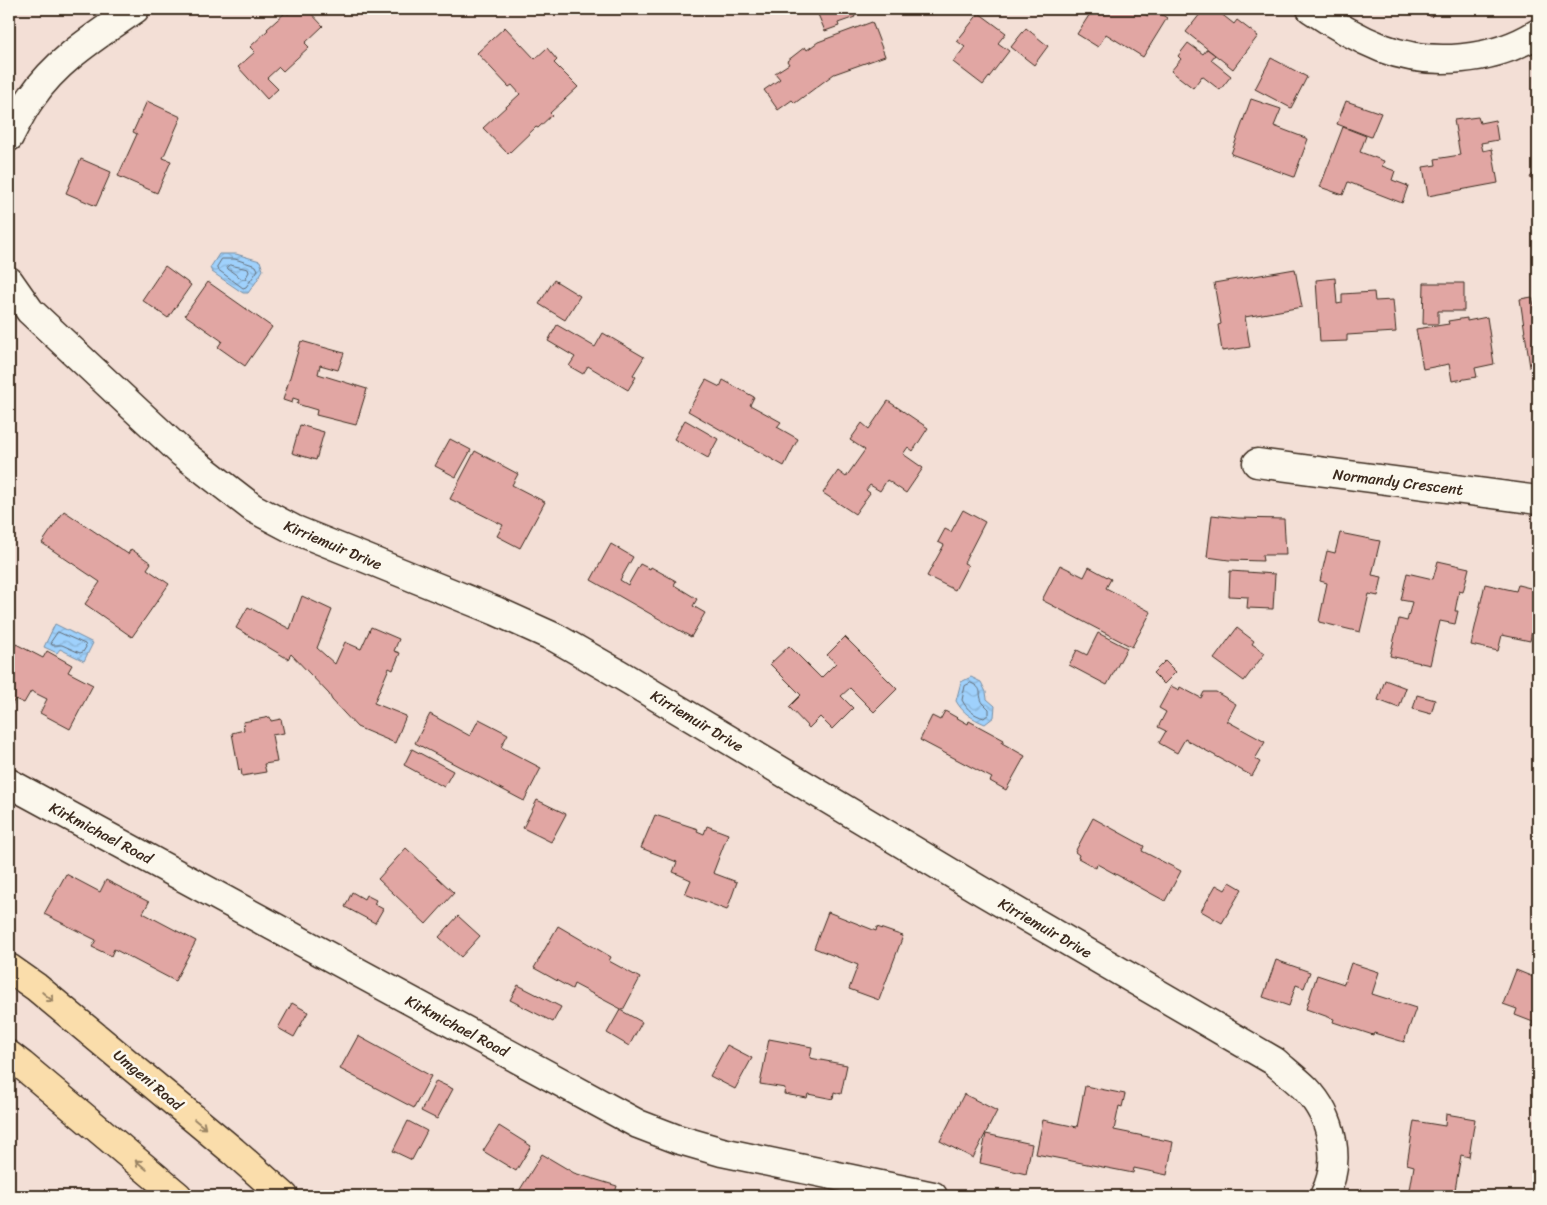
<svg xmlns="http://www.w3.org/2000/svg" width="1547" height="1205" font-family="Sriracha,sans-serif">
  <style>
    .water { fill: url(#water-waves); stroke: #778ea3 }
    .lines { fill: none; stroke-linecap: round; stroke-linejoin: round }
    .shore { stroke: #636d77; stroke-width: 1 }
    .building { fill: #e1a6a3; stroke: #3b2a1e }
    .minor-casing { stroke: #3b2a1e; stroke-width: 31 }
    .highway-casing { stroke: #3b2a1e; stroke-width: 31 }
    .minor { stroke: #fbf7ec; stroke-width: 28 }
    .highway { stroke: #faddab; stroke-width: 28 }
    .oneway { stroke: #9a8464 }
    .labels { text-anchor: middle; stroke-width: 5; stroke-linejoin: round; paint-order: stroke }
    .street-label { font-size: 15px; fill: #3b2a1e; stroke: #fbf7ec }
  </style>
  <defs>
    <pattern id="water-waves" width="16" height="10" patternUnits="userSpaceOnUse" patternTransform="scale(1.25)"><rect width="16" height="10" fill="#9fd1fc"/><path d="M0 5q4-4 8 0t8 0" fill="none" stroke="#8ab4d8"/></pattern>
  </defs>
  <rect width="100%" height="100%" fill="#f3dfd6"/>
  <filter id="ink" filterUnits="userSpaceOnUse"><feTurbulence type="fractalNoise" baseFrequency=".02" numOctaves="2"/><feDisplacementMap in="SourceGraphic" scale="10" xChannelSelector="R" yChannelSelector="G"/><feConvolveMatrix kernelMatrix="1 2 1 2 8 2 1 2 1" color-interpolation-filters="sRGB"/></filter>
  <g filter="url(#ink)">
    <g class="water">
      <polygon points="219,254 236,254 260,261 263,270 256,282 248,293 243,293 212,272 210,268"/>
      <polygon points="55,624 93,643 84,661 60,649 57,653 44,647"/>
      <path d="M 971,677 L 981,682 L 986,692 L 987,699 L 995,706 L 994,717 L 985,724 C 971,718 963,713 956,701 L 961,682 Z"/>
    </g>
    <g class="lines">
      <g class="shore">
        <polygon points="222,259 235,259 256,266 258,270 246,287 243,288 217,269 217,267"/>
        <polygon points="230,265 248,269 249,272 245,279 242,279 228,269 227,267"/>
        <polygon points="58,632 85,644 86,647 83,652 80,653 62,645 52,645 51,642"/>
        <path d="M 971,683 C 985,689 977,694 983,703 C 985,705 987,707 989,709 L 989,714 L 984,718 C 974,715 967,710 962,700 L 965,686 Z"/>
      </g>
    </g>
    <g class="building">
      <polygon points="294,9 307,9 323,26 305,43 309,47 283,71 279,67 267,78 278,89 267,99 238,67 255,52 250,47 268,30 267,29 286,12 288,14"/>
      <polygon points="825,9 852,9 855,17 838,23 839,26 825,31 817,12"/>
      <polygon points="1093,9 1135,9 1148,16 1153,9 1167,18 1143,57 1106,34 1098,47 1077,34"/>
      <polygon points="1204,9 1215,9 1234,24 1237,20 1258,36 1233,69 1186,32"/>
      <polygon points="1420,9 1438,9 1431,17"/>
      <polygon points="979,13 1006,33 998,43 1009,51 983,85 953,62 965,47 957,41"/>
      <polygon points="872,22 885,56 834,74 795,103 792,100 778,110 764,90 780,79 775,73 789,64 787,61 805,47 807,50 818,42"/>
      <polygon points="505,27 535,59 547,48 557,60 554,63 578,87 550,113 552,115 538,128 536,127 508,154 483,128 520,94 512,85 509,87 477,53"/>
      <polygon points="1026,28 1048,46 1034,65 1011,47"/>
      <polygon points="1188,43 1203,54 1207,49 1215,55 1211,60 1231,76 1220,90 1202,76 1193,88 1171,71 1181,59 1178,56"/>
      <polygon points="1271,58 1307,77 1291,108 1255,89"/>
      <polygon points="1251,99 1281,109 1274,126 1308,139 1294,177 1231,154"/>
      <polygon points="147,101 181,117 163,158 171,161 157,193 118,176 137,134 133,132"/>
      <polygon points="1346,101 1381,113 1371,137 1337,124"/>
      <polygon points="1478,117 1480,123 1495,120 1498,140 1481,143 1483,151 1492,149 1498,183 1428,196 1423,167 1436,165 1435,159 1460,155 1454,120"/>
      <polygon points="1343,127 1366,136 1360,152 1384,161 1382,166 1395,171 1392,180 1408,186 1402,203 1348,182 1343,195 1320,187"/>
      <polygon points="81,159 111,172 96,206 66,193"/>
      <polygon points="1538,170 1538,190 1530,177"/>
      <polygon points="165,266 191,285 168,318 142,300"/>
      <polygon points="1295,269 1302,307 1245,317 1250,347 1222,351 1218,325 1221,324 1214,283"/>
      <polygon points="1335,278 1337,304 1342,303 1342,294 1374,292 1375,301 1393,300 1396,332 1347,335 1347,341 1320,342 1316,280"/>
      <polygon points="554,280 580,296 565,320 539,304"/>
      <polygon points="208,282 272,327 245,366 218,347 222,341 185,315"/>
      <polygon points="1424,283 1464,283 1464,311 1438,311 1438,324 1423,324"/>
      <polygon points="1532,297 1534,305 1538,304 1538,382 1536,366 1530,367 1520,299"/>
      <polygon points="1487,317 1494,364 1475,368 1477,377 1452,381 1449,364 1423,369 1416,329 1449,324 1448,321 1467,318 1467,321"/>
      <polygon points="557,325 595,347 603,333 644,357 633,375 636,377 628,390 588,366 583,374 569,366 575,357 548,341"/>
      <polygon points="301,341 344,353 338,370 320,365 318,374 367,389 356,425 316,415 317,410 297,404 299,400 293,398 292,403 283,400"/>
      <polygon points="706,380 720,387 723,380 754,397 750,405 781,422 777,427 798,439 784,466 688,411"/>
      <polygon points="888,401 928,428 913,451 908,447 903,454 923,468 906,493 887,480 880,491 870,485 866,490 870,493 855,514 823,493 838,471 846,477 865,450 850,440 862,423 869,429"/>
      <polygon points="685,420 718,439 708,458 674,439"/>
      <polygon points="300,425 324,432 316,460 292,453"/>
      <polygon points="450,439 471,450 456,477 435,466"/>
      <polygon points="475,451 518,474 512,485 545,502 520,548 497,536 503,525 450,499"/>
      <polygon points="963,510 985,522 964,563 968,565 955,590 927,576 944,545 938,542 945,529 951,532"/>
      <polygon points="64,511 128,554 131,549 151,563 147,569 169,584 132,637 85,604 100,582 42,543"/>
      <polygon points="1212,515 1238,518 1284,519 1286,555 1262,555 1263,561 1229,560 1207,557"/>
      <polygon points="1340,533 1380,541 1372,575 1382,577 1378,596 1369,594 1360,632 1319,622 1327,583 1320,581 1327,551 1335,553"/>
      <polygon points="611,544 633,557 620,580 628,585 640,564 650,569 651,567 676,581 674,585 697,599 693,606 705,613 691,637 591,580"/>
      <polygon points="1438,561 1469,568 1463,592 1459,591 1455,611 1458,611 1455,624 1440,621 1430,665 1390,656 1399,619 1407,621 1412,602 1401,600 1407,573 1433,579"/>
      <polygon points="1060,565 1084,577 1089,567 1111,579 1106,588 1151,612 1132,647 1042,600"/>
      <polygon points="1230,571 1275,574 1273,609 1247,608 1248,597 1229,596"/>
      <polygon points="1485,584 1516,591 1518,585 1538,590 1538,604 1530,641 1502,635 1498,651 1471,645"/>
      <polygon points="302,596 332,610 317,648 335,664 345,642 361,649 371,627 399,639 394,651 400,653 393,670 389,668 374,703 406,716 395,743 357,727 332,700 329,694 291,654 288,659 236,628 248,607 290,629"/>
      <polygon points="1237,628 1254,641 1252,644 1265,653 1244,681 1214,659"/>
      <polygon points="1098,633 1127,648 1107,685 1069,665 1077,650 1087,655"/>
      <polygon points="845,637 897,689 874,712 850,688 841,696 853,708 832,729 820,717 809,728 789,707 801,695 770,664 789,646 821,678 836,663 827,655"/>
      <polygon points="16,644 43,658 47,651 72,665 68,672 93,685 70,729 40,713 47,699 31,691 24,703 15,699 9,710 9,658"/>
      <polygon points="1165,661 1176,672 1164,684 1153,673"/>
      <polygon points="1385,680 1406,688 1399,708 1378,700"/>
      <polygon points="1171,686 1179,690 1180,687 1201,698 1204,692 1216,692 1236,704 1227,721 1265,742 1255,759 1260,762 1252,776 1185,739 1177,753 1159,743 1166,731 1158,727 1166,712 1159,708"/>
      <polygon points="1417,695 1435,700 1431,714 1413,709"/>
      <polygon points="945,711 968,724 969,721 1004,740 1002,743 1025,756 1006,790 990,781 992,778 920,740 932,716 940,720"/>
      <polygon points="430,714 470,736 479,719 508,734 501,747 541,768 524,801 415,743"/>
      <polygon points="270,717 271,721 281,719 284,733 272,735 277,762 264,764 266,772 242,776 241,769 239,771 232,733 244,730 243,722"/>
      <polygon points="412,749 453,771 444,787 404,765"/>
      <polygon points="537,800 566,814 551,842 523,828"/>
      <polygon points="655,815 698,829 697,831 704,834 707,826 728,834 713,873 737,882 727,910 685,894 691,880 673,872 677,862 641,848"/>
      <polygon points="1093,818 1144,846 1142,851 1181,871 1165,901 1097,864 1096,868 1078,858 1079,855 1075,852"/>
      <polygon points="406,848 454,893 426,924 378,879"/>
      <polygon points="66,874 100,892 106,880 149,902 143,913 196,941 175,981 114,949 111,956 92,947 96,940 44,914"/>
      <polygon points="1230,882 1242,889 1222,923 1201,911 1216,885 1225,890"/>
      <polygon points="352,892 364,899 366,895 376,900 374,904 383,909 375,923 345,907"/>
      <polygon points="828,912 876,931 877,927 903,936 879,1000 849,989 858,965 814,948"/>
      <polygon points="458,916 480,936 461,957 439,937"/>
      <polygon points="558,926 611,957 609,961 640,978 623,1010 574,984 572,989 534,968"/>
      <polygon points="1276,960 1310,972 1304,988 1296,985 1289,1006 1263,997"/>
      <polygon points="1351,963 1379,972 1372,994 1416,1008 1404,1042 1374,1033 1373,1035 1333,1022 1334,1019 1306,1009 1317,975 1344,984"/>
      <polygon points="1516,970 1538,979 1538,1028 1531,1026 1533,1022 1515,1015 1517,1009 1503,1004"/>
      <polygon points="518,985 561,1007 553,1022 510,1000"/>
      <polygon points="292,1003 308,1012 294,1037 278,1028"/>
      <polygon points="620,1010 642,1022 629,1046 607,1033"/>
      <polygon points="358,1036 431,1076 414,1108 340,1069"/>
      <polygon points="769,1039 812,1047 810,1058 847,1065 841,1094 834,1092 833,1099 808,1094 807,1098 784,1094 785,1088 760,1084"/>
      <polygon points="727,1045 752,1058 735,1089 710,1076"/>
      <polygon points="436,1081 453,1089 437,1119 421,1111"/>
      <polygon points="1085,1086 1125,1094 1122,1107 1119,1106 1114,1130 1173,1142 1167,1175 1134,1168 1133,1173 1036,1154 1043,1120 1077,1127"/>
      <polygon points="964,1094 997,1111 973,1158 940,1141"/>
      <polygon points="1446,1114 1475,1119 1469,1157 1461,1155 1454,1196 1430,1194 1430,1196 1409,1196 1414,1166 1407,1164 1414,1121 1445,1126"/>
      <polygon points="408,1121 427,1131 412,1160 393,1151"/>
      <polygon points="499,1126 531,1146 516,1171 483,1151"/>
      <polygon points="986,1134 1032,1144 1026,1174 980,1163"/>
      <polygon points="542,1154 574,1173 617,1186 614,1196 516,1196"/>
    </g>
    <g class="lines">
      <defs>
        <g id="minor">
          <path d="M 1311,9 C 1333,24 1357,38 1382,48 C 1431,67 1494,61 1538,33"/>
          <path d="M 9,137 C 16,123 23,109 32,97 C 58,59 98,35 135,9"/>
          <path d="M 9,281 L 30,311 L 182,453 L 253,508 L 293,529 L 496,611 L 556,638 L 619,674 L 978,889 L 1274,1061 C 1284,1070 1296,1079 1306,1089 C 1333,1117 1342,1162 1324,1196"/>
          <polyline points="1257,463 1538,500"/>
          <polyline points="9,783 638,1124 677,1139 722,1152 933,1196"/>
        </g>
        <g id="highway">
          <polyline points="9,968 36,987 233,1151 284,1196"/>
          <polyline points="9,1055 22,1065 178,1196"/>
        </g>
      </defs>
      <use href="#minor" class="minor-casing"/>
      <use href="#highway" class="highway-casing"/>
      <use href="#minor" class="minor"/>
      <use href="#highway" class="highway"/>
    </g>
    <defs><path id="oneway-shaft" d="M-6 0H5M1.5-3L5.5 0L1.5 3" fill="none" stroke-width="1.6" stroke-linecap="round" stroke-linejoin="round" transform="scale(1.25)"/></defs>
    <g class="oneway">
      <use href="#oneway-shaft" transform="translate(48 997) rotate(40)"/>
      <use href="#oneway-shaft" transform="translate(200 1124) rotate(40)"/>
      <use href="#oneway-shaft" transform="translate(141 1165) rotate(-140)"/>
    </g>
  </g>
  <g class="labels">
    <g class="street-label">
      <text transform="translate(1398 482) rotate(7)" y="5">Normandy Crescent</text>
      <text transform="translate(333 545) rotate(23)" y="5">Kirriemuir Drive</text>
      <text transform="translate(697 721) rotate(31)" y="5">Kirriemuir Drive</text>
      <text transform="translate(101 833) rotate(28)" y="5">Kirkmichael Road</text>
      <text transform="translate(1045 928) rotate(30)" y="5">Kirriemuir Drive</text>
      <text transform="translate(457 1026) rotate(28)" y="5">Kirkmichael Road</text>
      <text transform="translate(148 1080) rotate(40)" y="5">Umgeni Road</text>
    </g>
  </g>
  <rect width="1547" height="1205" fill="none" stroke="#fbf7ec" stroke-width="30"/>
  <rect x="15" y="15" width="1517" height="1175" fill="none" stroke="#3b2a1e" stroke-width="2" filter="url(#ink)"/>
</svg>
